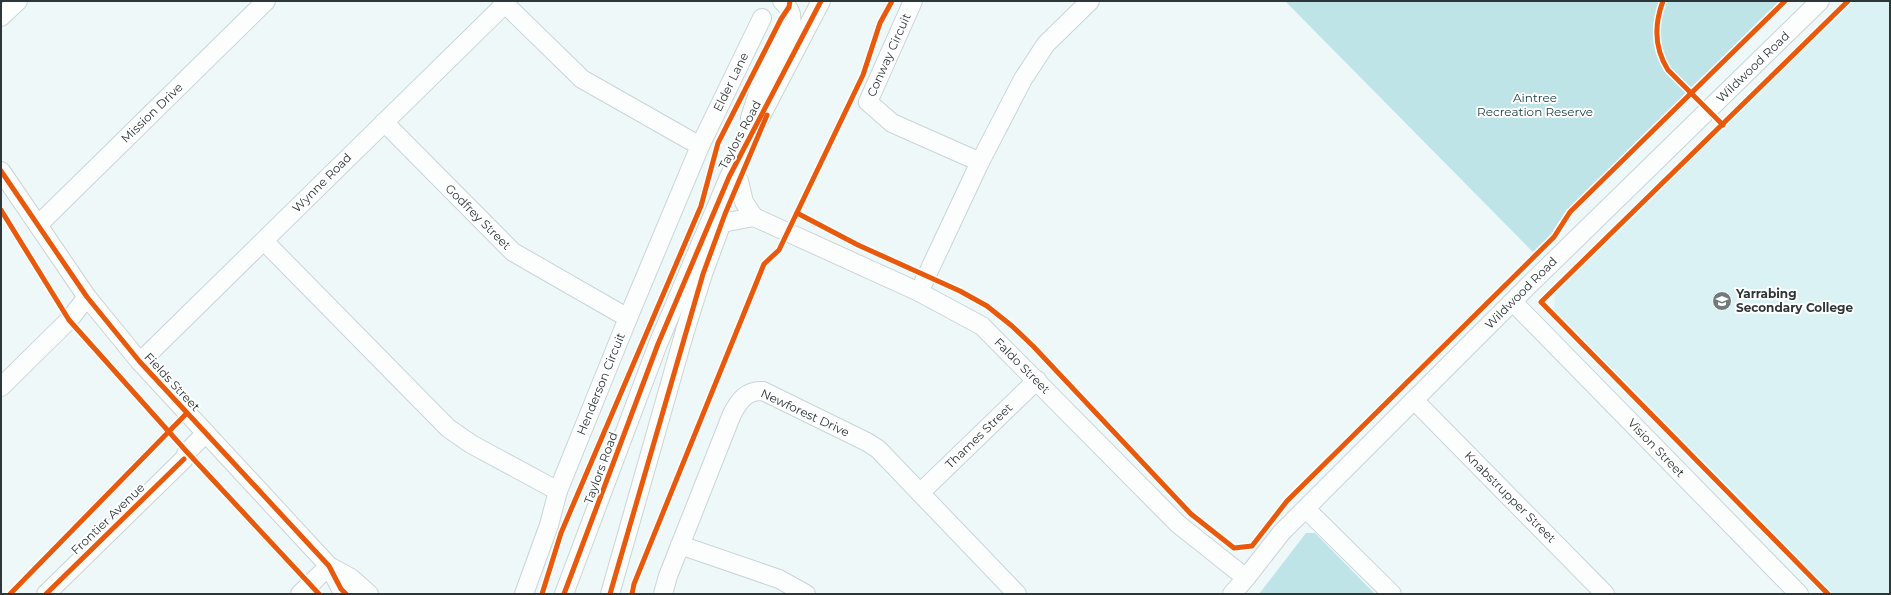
<svg xmlns="http://www.w3.org/2000/svg" width="1891" height="595" font-family="Montserrat,sans-serif">
  <style>
    .built { fill: #dbf2f4 }
    .green { fill: #bee4e8 }
    .lines { fill: none; stroke-linecap: round; stroke-linejoin: round }
    .minor-casing { stroke: #cbd4d5; stroke-width: 20 }
    .minor { stroke: #fcfefe; stroke-width: 18 }
    .cycleway-casing { stroke: #fff; stroke-width: 8 }
    .cycleway { stroke: #e8590c; stroke-width: 5 }
    .labels { text-anchor: middle; stroke-width: 4; stroke-linejoin: round; paint-order: stroke }
    .street-label { font-size: 12px; fill: #2d3638; stroke: #fff }
    .park-label { font-size: 12px; fill: #1b4044; stroke: #fff }
    .poi-label { font-size: 12px; font-weight: bold; fill: #2d3638; stroke: #fff; text-anchor: start }
  </style>
  <rect width="100%" height="100%" fill="#eef8f9"/>
  <polygon class="built" points="1848,1 1890,1 1890,594 1833,594 1554,311 1555,291"/>
  <g class="green">
    <polygon points="1285,1 1788,1 1533,252"/>
    <polygon points="1306,533 1315,533 1375,594 1259,594"/>
  </g>
  <g class="lines">
    <defs>
      <g id="minor">
        <polyline points="913,1 868,102 892,123 980,162"/>
        <polyline points="1,17 18,1"/>
        <path d="M 750,118 L 759,90 L 790,30 C 793,17 792,10 782,1"/>
        <polyline points="384,122 513,252 628,318"/>
        <polyline points="700,146 762,18"/>
        <polyline points="1,171 87,297 140,362 329,566 341,589 346,594"/>
        <polyline points="739,181 744,202 754,217"/>
        <polyline points="754,217 919,292 982,326 1178,524 1246,578"/>
        <polyline points="722,223 754,217"/>
        <polyline points="38,225 266,1"/>
        <polyline points="264,241 448,428 471,444 558,491 628,318 700,146 582,79 502,1"/>
        <polyline points="919,292 980,162 1023,79 1046,44 1090,1"/>
        <polyline points="1513,302 1799,594"/>
        <polyline points="140,362 505,4"/>
        <polyline points="1,387 69,320 87,297"/>
        <polyline points="1414,400 1605,594"/>
        <polyline points="920,493 1037,380"/>
        <polyline points="1306,509 1392,594"/>
        <polyline points="680,545 779,579 806,594"/>
        <polyline points="329,566 351,578 369,594"/>
        <polyline points="46,594 184,459 187,452 206,433"/>
        <polyline points="300,594 329,566"/>
        <polyline points="524,594 549,525 558,491"/>
        <polyline points="564,594 658,344 729,177 821,1"/>
        <polyline points="610,594 685,331 703,274 721,225"/>
        <path d="M 663,594 L 668,576 L 732,414 C 739,401 746,390 763,391 L 867,442 L 878,449 L 1017,594"/>
        <polyline points="1232,594 1246,578 1281,533 1527,287 1820,1"/>
      </g>
    </defs>
    <use href="#minor" class="minor-casing"/>
    <use href="#minor" class="minor"/>
    <defs>
      <g id="cycleway">
        <path d="M 1663,1 C 1654,25 1654,48 1668,70 L 1723,125"/>
        <polyline points="1,171 87,297 140,362 329,566 341,589 346,594"/>
        <polyline points="1,210 69,320 187,452 319,594"/>
        <polyline points="797,213 858,245 960,291 987,306 1012,326 1033,346 1191,514 1234,548 1252,546 1287,501 1554,237 1570,212 1785,1"/>
        <polyline points="10,594 187,413"/>
        <polyline points="46,594 184,459"/>
        <polyline points="542,594 561,533 701,206 718,143 781,19 789,7 790,1"/>
        <polyline points="564,594 658,344 729,177 821,1"/>
        <polyline points="610,594 703,274 725,214 767,115"/>
        <polyline points="632,594 634,584 764,264 779,250 863,75 880,23 892,1"/>
        <polyline points="1828,594 1541,302 1848,1"/>
      </g>
    </defs>
    <use href="#cycleway" class="cycleway-casing"/>
    <use href="#cycleway" class="cycleway"/>
  </g>
  <defs>
    <symbol id="school-disc" viewBox="-11 -11 22 22"><circle r="9.5" fill="#717a7c" stroke="#fff"/><path d="M0-5L7-2L0 1L-7-2ZM-4 1L0 2.5L4 1V4Q0 6-4 4Z" fill="#fff"/></symbol>
  </defs>
  <g fill-rule="evenodd">
    <use href="#school-disc" x="1711" y="290" width="22" height="22"/>
  </g>
  <g class="labels">
    <g class="street-label">
      <text transform="translate(889 55) rotate(-66)" y="4">Conway Circuit</text>
      <text transform="translate(1753 67) rotate(-44)" y="4">Wildwood Road</text>
      <text transform="translate(731 82) rotate(-64)" y="4">Elder Lane</text>
      <text transform="translate(152 113) rotate(-44)" y="4">Mission Drive</text>
      <text transform="translate(740 135) rotate(-62)" y="4">Taylors Road</text>
      <text transform="translate(322 183) rotate(-45)" y="4">Wynne Road</text>
      <text transform="translate(478 217) rotate(45)" y="4">Godfrey Street</text>
      <text transform="translate(1521 293) rotate(-45)" y="4">Wildwood Road</text>
      <text transform="translate(1022 366) rotate(45)" y="4">Faldo Street</text>
      <text transform="translate(172 382) rotate(47)" y="4">Fields Street</text>
      <text transform="translate(601 384) rotate(-68)" y="4">Henderson Circuit</text>
      <text transform="translate(805 413) rotate(25)" y="4">Newforest Drive</text>
      <text transform="translate(979 436) rotate(-44)" y="4">Thames Street</text>
      <text transform="translate(1656 448) rotate(46)" y="4">Vision Street</text>
      <text transform="translate(601 468) rotate(-70)" y="4">Taylors Road</text>
      <text transform="translate(1510 497) rotate(45)" y="4">Knabstrupper Street</text>
      <text transform="translate(108 519) rotate(-44)" y="4">Frontier Avenue</text>
    </g>
    <g class="park-label">
      <text x="1535" y="102">Aintree<tspan x="1535" dy="14">Recreation Reserve</tspan></text>
    </g>
    <g class="poi-label">
      <text x="1736" y="298">Yarrabing<tspan x="1736" dy="14">Secondary College</tspan></text>
    </g>
  </g>
  <rect width="1891" height="595" fill="none" stroke="#2d3638" stroke-width="4"/>
</svg>
